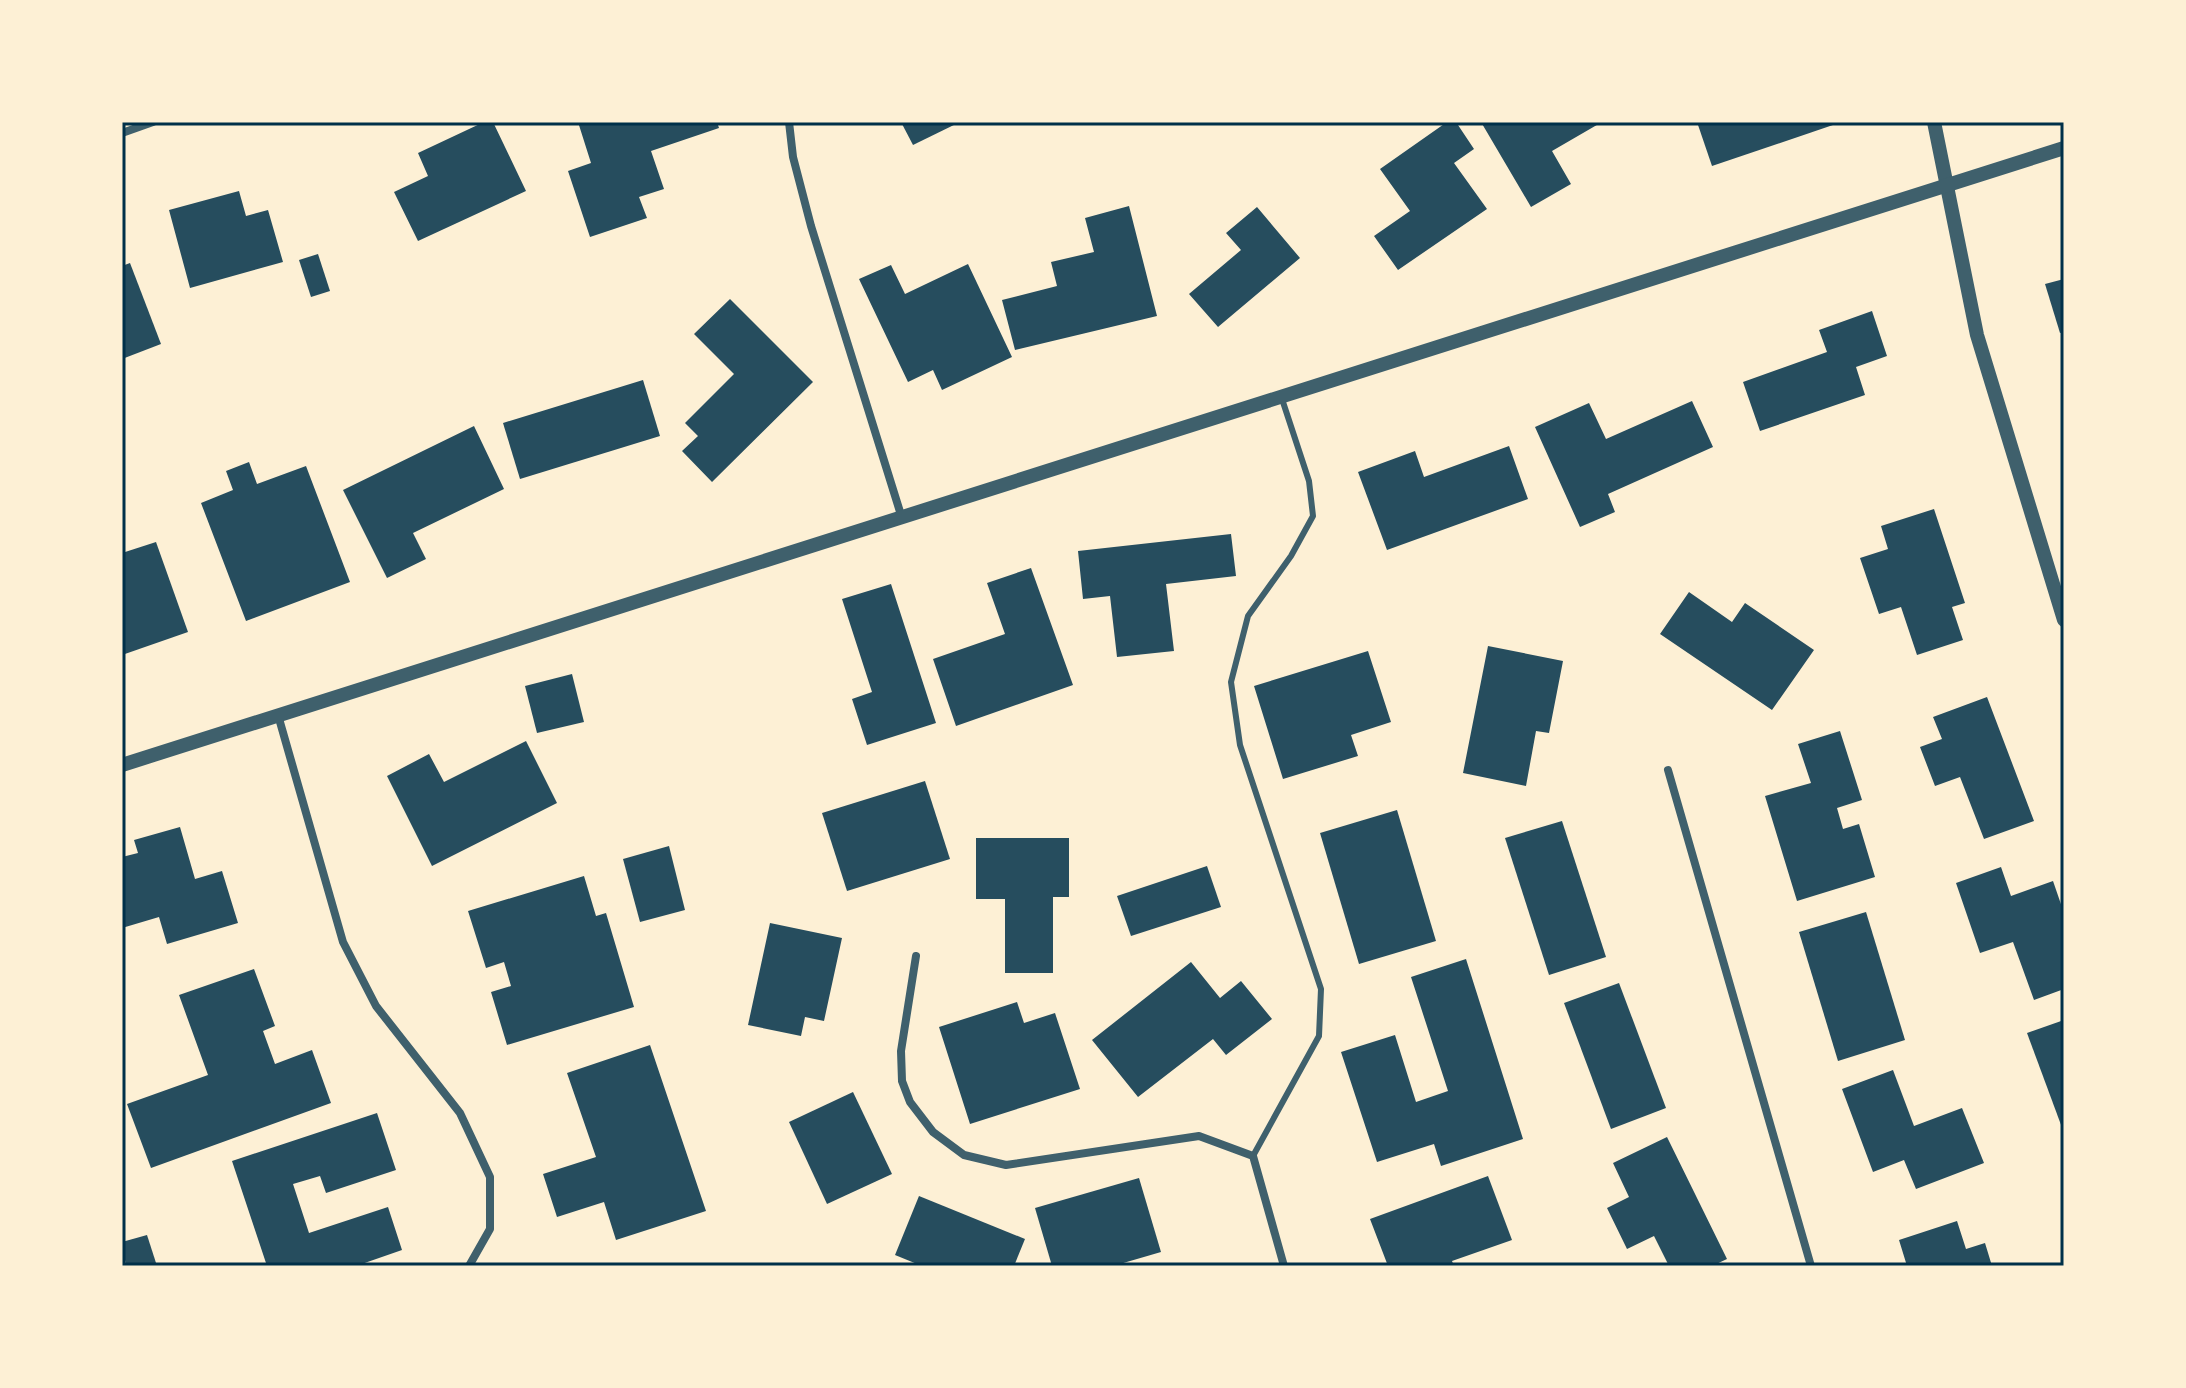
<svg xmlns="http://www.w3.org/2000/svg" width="2186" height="1388" font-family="'Space Grotesk',sans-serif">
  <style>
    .building { fill: #264d5e }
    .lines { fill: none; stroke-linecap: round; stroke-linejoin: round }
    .service { stroke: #3f606c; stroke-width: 6 }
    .minor { stroke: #3f606c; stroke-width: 8 }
    .tertiary { stroke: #3f606c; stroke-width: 14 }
    .neatline { fill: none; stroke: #003049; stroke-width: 3 }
  </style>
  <rect width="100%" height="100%" fill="#fdf0d5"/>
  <g class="building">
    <polygon points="484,122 493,122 526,191 418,241 394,192 428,176 418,153"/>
    <polygon points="578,122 717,122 719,128 651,151 664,189 639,197 647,218 590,237 568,171 591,163"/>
    <polygon points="901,122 960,122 913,145"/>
    <polygon points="1447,122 1456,122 1474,149 1454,163 1487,209 1398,270 1374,236 1410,211 1380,169"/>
    <polygon points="1481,122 1602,122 1552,151 1571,184 1531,207"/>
    <polygon points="1697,122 1832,122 1833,125 1712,166"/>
    <polygon points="239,191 246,216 268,210 283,262 190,288 169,210"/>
    <polygon points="1129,206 1157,316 1015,350 1002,300 1057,286 1051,262 1094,252 1085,218"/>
    <polygon points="1257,207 1300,258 1218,327 1189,294 1241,250 1226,233"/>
    <polygon points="318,254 330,291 311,297 299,260"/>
    <polygon points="130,263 161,344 122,359 122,266"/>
    <polygon points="968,264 1012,357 942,390 933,370 908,382 859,279 891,265 905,294"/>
    <polygon points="2064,279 2064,332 2060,333 2045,284"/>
    <polygon points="730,299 813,382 712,482 682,451 698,436 685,423 734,374 694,334"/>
    <polygon points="1872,311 1887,356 1856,367 1865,395 1760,431 1743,382 1827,352 1819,330"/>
    <polygon points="643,380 660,436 520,479 503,423"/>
    <polygon points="1692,401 1713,447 1608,494 1615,512 1580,527 1535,427 1589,403 1606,439"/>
    <polygon points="474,426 504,489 413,533 426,559 387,578 343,490"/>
    <polygon points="1509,446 1528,499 1387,550 1358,472 1415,451 1424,477"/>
    <polygon points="249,462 257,484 306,466 350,582 246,621 201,503 233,490 226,471"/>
    <polygon points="1934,509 1965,603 1952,607 1963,640 1917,655 1901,607 1879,614 1860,558 1888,549 1881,526"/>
    <polygon points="1231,534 1236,576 1166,584 1174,651 1117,657 1110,596 1083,599 1078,551"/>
    <polygon points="156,542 188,632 122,655 122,553"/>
    <polygon points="1031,568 1073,685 956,726 933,659 1005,634 987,583"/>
    <polygon points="891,584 936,723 867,745 852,699 872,692 842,599"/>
    <polygon points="1689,592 1732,622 1745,603 1814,650 1772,710 1660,634"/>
    <polygon points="1488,646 1563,661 1549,733 1536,731 1526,786 1463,773"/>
    <polygon points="1368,651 1391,722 1351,735 1358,756 1283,779 1254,686"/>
    <polygon points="572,674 584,722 537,733 525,686"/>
    <polygon points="1987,697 2034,821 1984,839 1960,777 1935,786 1920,747 1942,739 1933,717"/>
    <polygon points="1840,731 1862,800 1837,808 1843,829 1859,824 1875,877 1797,901 1765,796 1811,783 1798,744"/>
    <polygon points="526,741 557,803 432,866 387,776 429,754 444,782"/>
    <polygon points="925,781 950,859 847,891 822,813"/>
    <polygon points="1397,810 1436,941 1359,964 1320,833"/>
    <polygon points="1562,821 1606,957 1549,975 1505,838"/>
    <polygon points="180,827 195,879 222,871 238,923 167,944 159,917 122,928 122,857 138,853 134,840"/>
    <polygon points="976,838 1069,838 1069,897 1053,897 1053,973 1005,973 1005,899 976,899"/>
    <polygon points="669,846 685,910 640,922 623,859"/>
    <polygon points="1207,866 1221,907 1131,936 1117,896"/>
    <polygon points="2001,867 2011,896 2053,881 2064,913 2064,989 2034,1000 2013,942 1980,953 1956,883"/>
    <polygon points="584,876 596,916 606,913 634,1007 507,1045 491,992 511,986 504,962 486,968 468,911"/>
    <polygon points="1866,912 1905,1040 1838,1061 1799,932"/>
    <polygon points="770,923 842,938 824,1021 805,1017 801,1036 748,1025"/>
    <polygon points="1466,959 1523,1139 1441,1166 1434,1144 1377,1162 1341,1052 1395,1035 1416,1102 1448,1091 1411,977"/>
    <polygon points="1191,962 1220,998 1241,981 1272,1019 1226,1055 1213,1039 1138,1097 1092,1040"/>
    <polygon points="254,969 275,1026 263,1031 275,1064 312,1050 331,1103 151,1168 127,1104 208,1075 179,995"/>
    <polygon points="1619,983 1666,1108 1611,1129 1564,1003"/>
    <polygon points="1017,1002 1024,1023 1055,1013 1080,1089 970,1124 939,1027"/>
    <polygon points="2064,1020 2064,1133 2027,1033"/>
    <polygon points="650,1045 706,1211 616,1240 604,1202 557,1217 543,1174 596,1157 567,1073"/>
    <polygon points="1893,1070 1914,1126 1962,1108 1984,1163 1916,1189 1904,1160 1873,1172 1842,1089"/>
    <polygon points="853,1092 892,1174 827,1204 789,1122"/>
    <polygon points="377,1113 396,1170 326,1193 320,1176 293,1184 309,1233 388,1207 402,1250 356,1266 267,1266 232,1161"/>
    <polygon points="1667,1137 1727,1259 1712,1266 1669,1266 1654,1236 1627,1249 1607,1208 1629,1197 1613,1163"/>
    <polygon points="1488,1176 1512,1240 1452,1261 1454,1266 1388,1266 1370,1219"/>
    <polygon points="1139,1178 1161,1252 1113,1266 1052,1266 1035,1208"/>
    <polygon points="919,1196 1025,1239 1014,1266 922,1266 895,1255"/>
    <polygon points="1957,1221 1966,1249 1985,1243 1992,1266 1907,1266 1899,1240"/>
    <polygon points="147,1235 157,1266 126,1266 122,1242"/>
  </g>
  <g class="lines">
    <polyline class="service" points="1253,1156 1319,1036 1321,989 1240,745 1231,682 1248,616 1291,556 1313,516 1309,481 1282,399"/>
    <g class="minor">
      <polyline points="789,122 793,157 811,226 901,515"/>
      <polyline points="122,133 153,122"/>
      <polyline points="278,715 343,942 376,1006 460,1113 490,1177 490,1229 469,1266"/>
      <polyline points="1668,770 1811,1266"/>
      <polyline points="916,956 901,1051 902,1081 910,1102 933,1132 964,1155 1006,1165 1199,1136 1253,1156 1284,1266"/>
    </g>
    <g class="tertiary">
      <polyline points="1934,122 1977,335 2064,620"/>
      <polyline points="122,765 2064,148"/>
    </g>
  </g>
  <rect width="2186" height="1388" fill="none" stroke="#fdf0d5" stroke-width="248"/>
  <rect x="124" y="124" width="1938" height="1140" class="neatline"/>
</svg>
